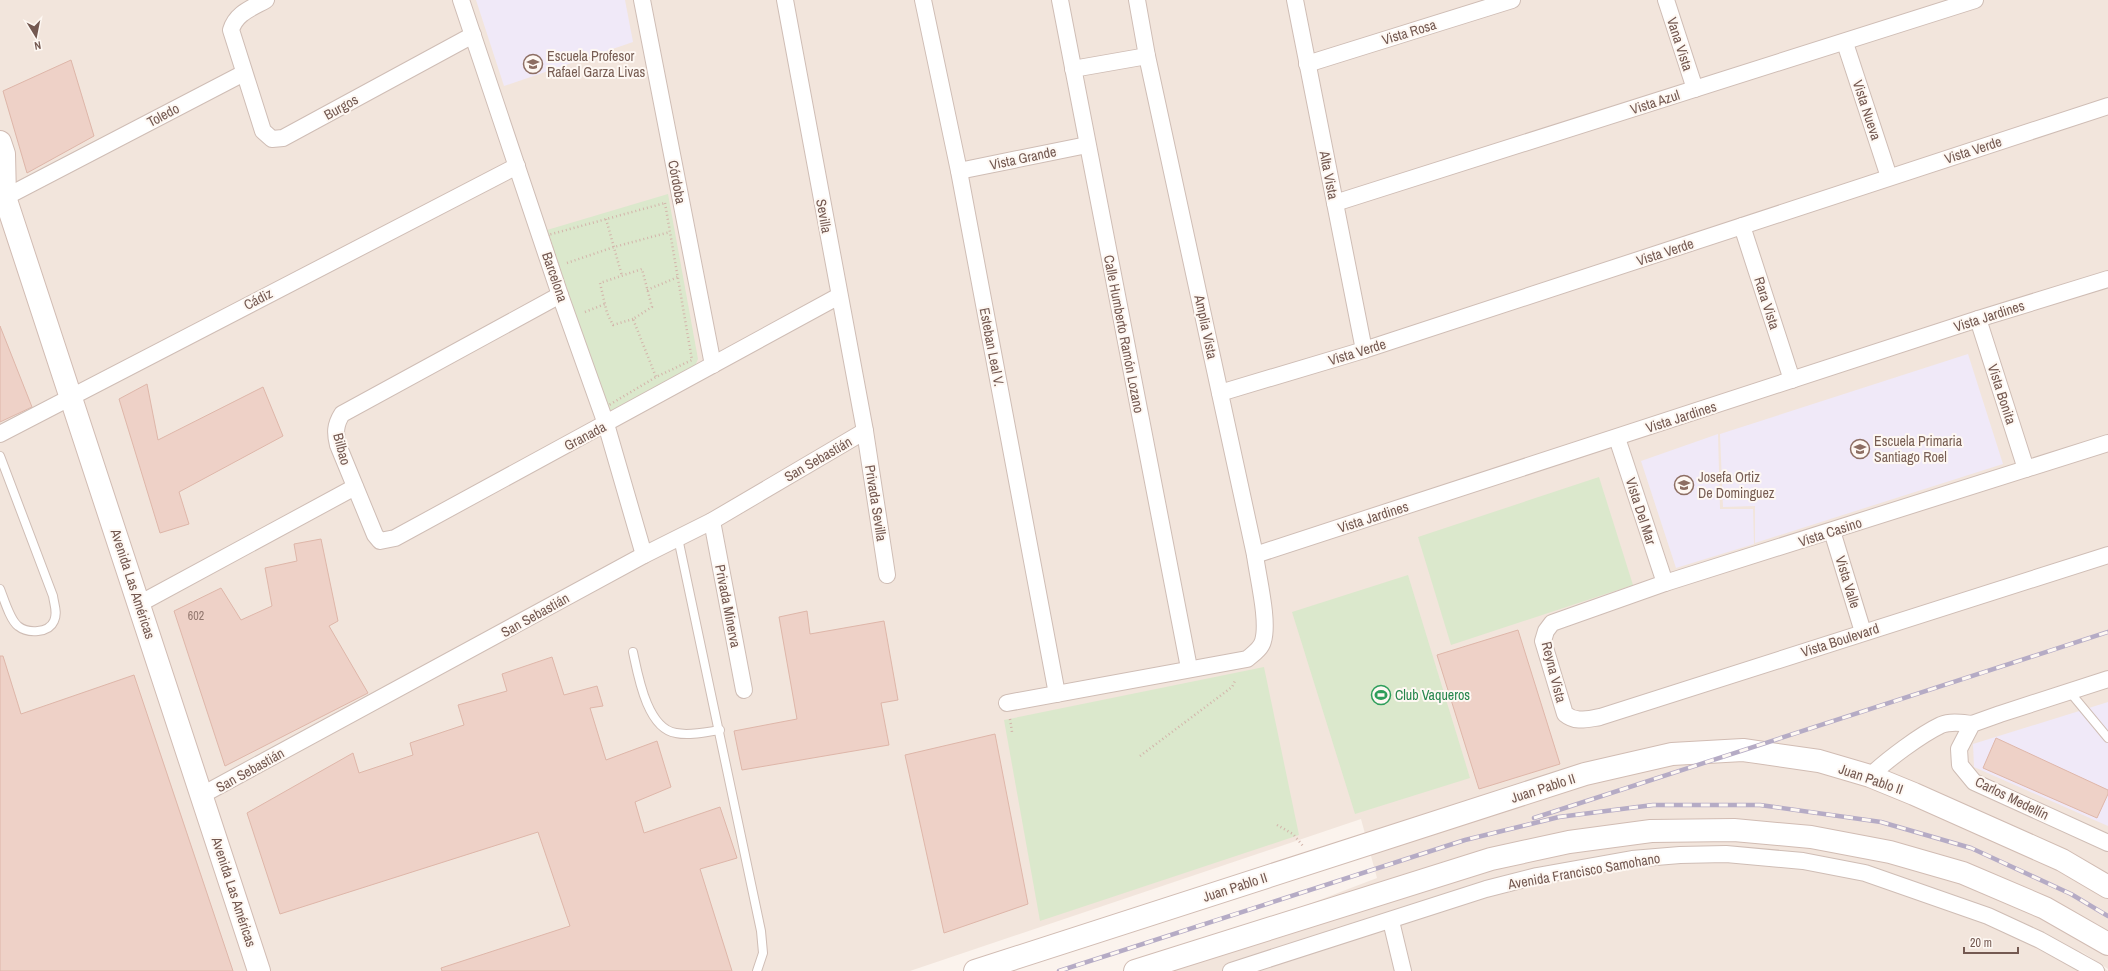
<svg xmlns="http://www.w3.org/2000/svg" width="2108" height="971" font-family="'Archivo Narrow',sans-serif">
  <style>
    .residential { fill: #f2e5dc }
    .education { fill: #f0e9f8 }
    .green { fill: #dbe8cc }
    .building { fill: #eed1c7; stroke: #deb6a9 }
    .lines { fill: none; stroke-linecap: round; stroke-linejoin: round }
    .lane-casing { stroke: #cfbdb5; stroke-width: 10 }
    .street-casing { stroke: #cfbdb5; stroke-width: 18 }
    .secondary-casing { stroke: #d1bcb3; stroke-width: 24 }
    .path { stroke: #d3b4aa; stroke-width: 2.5; stroke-dasharray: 1 3; stroke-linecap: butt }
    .lane { stroke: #fff; stroke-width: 8 }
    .street { stroke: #fff; stroke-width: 16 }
    .secondary { stroke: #fff; stroke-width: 22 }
    .rail-casing { stroke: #b5abc5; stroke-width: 4.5 }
    .rail { stroke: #fef8f3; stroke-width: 3; stroke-dasharray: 9; stroke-linecap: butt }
    .labels { text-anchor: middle; stroke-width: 4; stroke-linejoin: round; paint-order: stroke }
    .number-label { font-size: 12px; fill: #92776e }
    .street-label { font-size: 14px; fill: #745951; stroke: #fef8f3 }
    .education-label { font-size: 14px; fill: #785e54; stroke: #fef8f3; text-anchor: start }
    .leisure-label { font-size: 14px; fill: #27864d; stroke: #fef8f3; text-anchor: start }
  </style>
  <rect width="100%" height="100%" fill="#fbf3ed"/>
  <polygon class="residential" points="0,0 2108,0 2108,969 2076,948 2108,971 1402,971 1386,911 1401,971 1134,971 1377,878 1361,819 910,971 0,971"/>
  <g class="education">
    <polygon points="476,0 625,0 633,42 504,86"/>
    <polygon points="1968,354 2003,464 1755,543 1755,506 1723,507 1720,434"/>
    <polygon points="1718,434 1720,509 1753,509 1754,544 1676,568 1641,461"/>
    <polygon points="2108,702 2108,826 1974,767 1973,744"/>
  </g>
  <g class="green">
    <polygon points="668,194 698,359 695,366 613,411 604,408 547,230"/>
    <polygon points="1599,477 1633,585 1451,645 1418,537"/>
    <polygon points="1408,575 1470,778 1355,814 1292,612"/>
    <polygon points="1264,667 1299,835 1040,921 1004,720"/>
  </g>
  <g class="building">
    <polygon points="71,60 94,136 27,173 3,91"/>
    <polygon points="0,326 32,407 0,422"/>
    <polygon points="147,384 158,440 263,387 283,436 179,492 189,524 160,533 119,399"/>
    <polygon points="321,539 338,621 329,626 368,693 225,766 174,611 221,588 241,620 272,606 265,568 297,561 294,544"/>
    <polygon points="807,611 810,634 884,621 898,700 881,703 889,745 742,770 734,731 797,719 779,617"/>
    <polygon points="1518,630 1560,764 1479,789 1437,655"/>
    <polygon points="0,656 3,656 21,714 134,675 233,971 0,971"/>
    <polygon points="552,657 564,695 597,686 603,706 590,708 606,760 657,741 671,787 635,802 644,833 720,807 737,858 700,869 732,971 442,971 441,968 570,926 538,832 280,914 247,813 353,753 359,773 413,755 410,743 464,725 458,705 507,691 502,674"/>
    <polygon points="995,734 1028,904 944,933 905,755"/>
    <polygon points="1996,738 2108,790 2108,794 2097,818 1983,768"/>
  </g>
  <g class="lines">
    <defs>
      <g id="lane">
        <path d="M 0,456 L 53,596 C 54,604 58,613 54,621 C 49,633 28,634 18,626 C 10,620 4,599 0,589"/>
        <polyline points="678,538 761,931 763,953 757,971"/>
        <path d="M 633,652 C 638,675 647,729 676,733 C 690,736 706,732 720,730"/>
        <polyline points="2069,691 2108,738"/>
      </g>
      <g id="street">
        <path d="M 266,0 C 252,8 236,13 231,30 L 263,131 L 272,139 L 283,138 L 473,35"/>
        <polyline points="461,0 560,295 606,424 644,555"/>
        <polyline points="642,0 713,365"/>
        <polyline points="785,0 865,431 887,575"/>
        <polyline points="923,0 959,171 1057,694"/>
        <polyline points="1060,0 1189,668"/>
        <polyline points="1295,0 1364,350"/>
        <polyline points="1666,0 1695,89"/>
        <polyline points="1845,43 1889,177"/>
        <polyline points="1307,64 1512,0"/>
        <polyline points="1073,69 1147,56"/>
        <polyline points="959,171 1087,145"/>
        <polyline points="0,200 244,73"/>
        <polyline points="1335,203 1975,0"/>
        <polyline points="1742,226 1792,380"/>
        <path d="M 560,295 L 342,414 C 335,425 335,433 338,445 L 375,535 L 380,541 L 395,538 L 839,296"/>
        <polyline points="1978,319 2026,469"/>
        <polyline points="1220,393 1364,350 2108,106"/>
        <polyline points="0,434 517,166"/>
        <polyline points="1617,438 1665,583"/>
        <path d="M 2108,443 L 1665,583 L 1552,623 L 1546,631 L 1543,641 L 1565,714 C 1576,723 1587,719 1600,717 L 2108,555"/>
        <polyline points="712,521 744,690"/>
        <polyline points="1832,531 1863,632"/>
        <polyline points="1255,555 1978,319 2108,279"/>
        <polyline points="139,604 355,487"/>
        <polyline points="2108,679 2000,714 1972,724 1959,749 1960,765 1974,782 2108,843"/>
        <path d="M 1007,703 L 1247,659 C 1253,654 1261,649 1263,641 C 1269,621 1258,578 1255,555 L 1147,56 L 1137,0"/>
        <path d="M 1870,776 C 1887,760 1920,735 1941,725 C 1951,721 1962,723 1972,724"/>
        <polyline points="202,795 644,555 712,521 865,431"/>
        <polyline points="1391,921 1403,971"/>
        <polyline points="1231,971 1486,889 1537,876 1632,859 1680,855 1726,854 1803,861 1865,873 1988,916 2040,940 2096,971"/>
      </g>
      <g id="secondary">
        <polyline points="0,142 4,154 5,197 259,971"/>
        <polyline points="975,971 1585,774 1672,754 1743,750 1819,761 1870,776 1914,794 2062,860 2108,887"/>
        <polyline points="1135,971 1491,859 1569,842 1651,831 1734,830 1811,837 1890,852 1963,873 2045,908 2108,944"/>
      </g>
    </defs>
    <use href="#lane" class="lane-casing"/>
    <use href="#street" class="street-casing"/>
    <use href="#secondary" class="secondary-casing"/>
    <g class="path">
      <polygon points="665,203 692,360 656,377 604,408 548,235"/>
      <polyline points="606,219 622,276"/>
      <polyline points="567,263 614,247 670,232"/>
      <polyline points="647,290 678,277"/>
      <polyline points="585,312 605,304"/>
      <polyline points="633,319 613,325 607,313 600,283 642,269 652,307 633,319 656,377"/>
      <polyline points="1010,719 1012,732"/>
      <polyline points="1140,756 1232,687 1236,679"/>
      <polyline points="1277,825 1293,834 1303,846"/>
    </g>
    <use href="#lane" class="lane"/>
    <use href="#street" class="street"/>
    <use href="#secondary" class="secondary"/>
    <defs>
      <g id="rail">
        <polyline points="1534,818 2108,632"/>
        <polyline points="1059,971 1465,840 1559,817 1653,805 1760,805 1881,822 1971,848 2071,894 2108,916"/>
      </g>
    </defs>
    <use href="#rail" class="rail-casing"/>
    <use href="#rail" class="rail"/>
  </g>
  <defs>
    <symbol id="school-ring" viewBox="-11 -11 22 22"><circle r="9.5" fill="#fef8f3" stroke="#8d6e63" stroke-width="1.5"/><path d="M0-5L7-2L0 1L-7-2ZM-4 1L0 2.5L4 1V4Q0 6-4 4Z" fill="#8d6e63"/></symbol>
    <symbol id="stadium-ring" viewBox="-11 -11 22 22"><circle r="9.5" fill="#fef8f3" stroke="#2e9e5b" stroke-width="1.5"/><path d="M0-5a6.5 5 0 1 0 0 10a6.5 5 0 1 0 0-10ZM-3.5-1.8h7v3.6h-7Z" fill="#2e9e5b"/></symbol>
  </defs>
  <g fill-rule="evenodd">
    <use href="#school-ring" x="522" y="53" width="22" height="22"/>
    <use href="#school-ring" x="1849" y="438" width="22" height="22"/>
    <use href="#school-ring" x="1673" y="474" width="22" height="22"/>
    <use href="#stadium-ring" x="1370" y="684" width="22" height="22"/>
  </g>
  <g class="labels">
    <g class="number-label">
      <text x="196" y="620">602</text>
    </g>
    <g class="street-label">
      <text transform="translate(1409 32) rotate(-17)" y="5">Vista Rosa</text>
      <text transform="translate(1680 44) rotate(72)" y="5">Vana Vista</text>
      <text transform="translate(1655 102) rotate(-18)" y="5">Vista Azul</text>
      <text transform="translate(341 107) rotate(-29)" y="5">Burgos</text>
      <text transform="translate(1867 110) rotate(72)" y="5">Vista Nueva</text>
      <text transform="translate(163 115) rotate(-28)" y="5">Toledo</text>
      <text transform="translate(1973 150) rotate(-18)" y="5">Vista Verde</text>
      <text transform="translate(1023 158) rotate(-12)" y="5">Vista Grande</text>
      <text transform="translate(1329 175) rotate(79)" y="5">Alta Vista</text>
      <text transform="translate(677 182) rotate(79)" y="5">Córdoba</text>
      <text transform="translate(824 216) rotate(80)" y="5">Sevilla</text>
      <text transform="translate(1665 252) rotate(-18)" y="5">Vista Verde</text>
      <text transform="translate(555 277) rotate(71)" y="5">Barcelona</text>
      <text transform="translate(258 299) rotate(-27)" y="5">Cádiz</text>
      <text transform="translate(1767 303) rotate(72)" y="5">Rara Vista</text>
      <text transform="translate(1989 316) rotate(-18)" y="5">Vista Jardines</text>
      <text transform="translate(1206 327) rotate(78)" y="5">Amplia Vista</text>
      <text transform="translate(1124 334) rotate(79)" y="5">Calle Humberto Ramón Lozano</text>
      <text transform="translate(992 347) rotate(79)" y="5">Esteban Leal V.</text>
      <text transform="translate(1357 352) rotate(-17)" y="5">Vista Verde</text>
      <text transform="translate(2002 394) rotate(72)" y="5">Vista Bonita</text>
      <text transform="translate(1681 417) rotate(-18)" y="5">Vista Jardines</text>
      <text transform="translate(585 436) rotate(-28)" y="5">Granada</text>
      <text transform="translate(342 449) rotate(75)" y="5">Bilbao</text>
      <text transform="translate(818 459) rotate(-30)" y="5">San Sebastián</text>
      <text transform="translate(876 503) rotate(81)" y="5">Privada Sevilla</text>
      <text transform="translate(1641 511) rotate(72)" y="5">Vista Del Mar</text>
      <text transform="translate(1373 517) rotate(-18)" y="5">Vista Jardines</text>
      <text transform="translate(1830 532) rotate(-18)" y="5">Vista Casino</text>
      <text transform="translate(1848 582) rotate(73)" y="5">Vista Valle</text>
      <text transform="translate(133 584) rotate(72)" y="5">Avenida Las Américas</text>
      <text transform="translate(728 606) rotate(79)" y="5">Privada Minerva</text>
      <text transform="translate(535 615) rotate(-29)" y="5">San Sebastián</text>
      <text transform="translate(1840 640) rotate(-18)" y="5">Vista Boulevard</text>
      <text transform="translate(1554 672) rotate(76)" y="5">Reyna Vista</text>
      <text transform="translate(250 770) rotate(-29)" y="5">San Sebastián</text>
      <text transform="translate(1871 779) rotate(19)" y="5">Juan Pablo II</text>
      <text transform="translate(1543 788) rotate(-18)" y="5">Juan Pablo II</text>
      <text transform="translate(2012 798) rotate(26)" y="5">Carlos Medellín</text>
      <text transform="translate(1584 871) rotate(-10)" y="5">Avenida Francisco Samohano</text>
      <text transform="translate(1235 887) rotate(-18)" y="5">Juan Pablo II</text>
      <text transform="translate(234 892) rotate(72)" y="5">Avenida Las Américas</text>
    </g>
    <g class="education-label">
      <text x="547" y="61">Escuela Profesor<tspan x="547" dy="16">Rafael Garza Livas</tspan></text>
      <text x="1874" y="446">Escuela Primaria<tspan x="1874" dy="16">Santiago Roel</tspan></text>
      <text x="1698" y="482">Josefa Ortiz<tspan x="1698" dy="16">De Dominguez</tspan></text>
    </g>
    <g class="leisure-label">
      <text x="1395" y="700">Club Vaqueros</text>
    </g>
  </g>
  <g transform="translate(36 36) rotate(170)" stroke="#fef8f3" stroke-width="3" paint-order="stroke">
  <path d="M0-3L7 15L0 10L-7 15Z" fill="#745951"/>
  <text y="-6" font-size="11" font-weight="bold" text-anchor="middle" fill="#745951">N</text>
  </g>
  <path d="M1964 947v6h54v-6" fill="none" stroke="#745951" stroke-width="2"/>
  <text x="1970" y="947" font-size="12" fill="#745951" stroke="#fef8f3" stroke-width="3" paint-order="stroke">20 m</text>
</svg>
